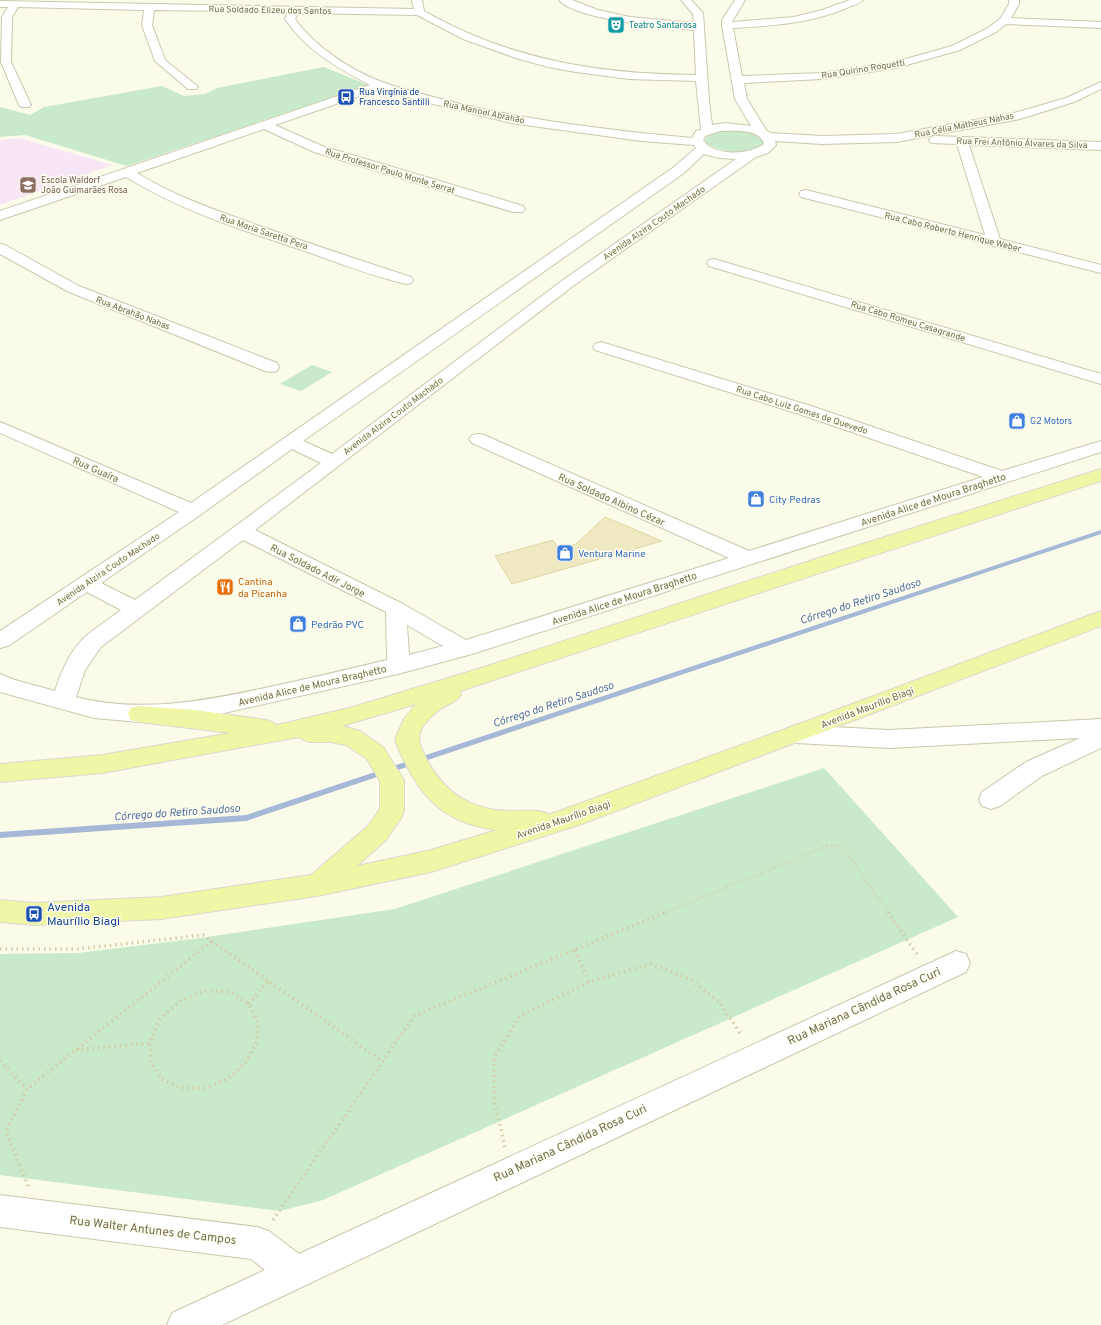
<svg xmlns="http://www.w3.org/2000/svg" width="1101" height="1325" font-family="Overpass,sans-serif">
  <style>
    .education { fill: #f8e6f6 }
    .green { fill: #c8e9ca }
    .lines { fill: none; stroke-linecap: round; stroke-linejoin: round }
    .stream { fill: #a5b8d6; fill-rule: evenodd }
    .building { fill: #efe9c2; stroke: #e1d7a4 }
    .minor-casing { stroke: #cbc8ad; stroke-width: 2 }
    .major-casing { stroke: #dbd9d1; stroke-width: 2 }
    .path-far1 { stroke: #d5cda5; stroke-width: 2.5; stroke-dasharray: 1 3; stroke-linecap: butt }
    .path { stroke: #d5cda5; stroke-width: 3.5; stroke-dasharray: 1.5 4; stroke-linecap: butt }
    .minor { fill: #fff; fill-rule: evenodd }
    .major { fill: #eff6a6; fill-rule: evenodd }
    .labels { text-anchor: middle; stroke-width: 3; stroke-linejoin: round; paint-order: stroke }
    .far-street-label { font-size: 9px; fill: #756d4e; stroke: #fdfef0 }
    .far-culture-label { font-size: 9px; fill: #0d838f; stroke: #fdfef0; text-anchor: start }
    .far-transit-label { font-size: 9px; fill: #164399; stroke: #fdfef0; text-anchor: start }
    .far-education-label { font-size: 9px; fill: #785e54; stroke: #fdfef0; text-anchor: start }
    .far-shop-label { font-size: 9px; fill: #366cbe; stroke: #fdfef0; text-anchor: start }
    .street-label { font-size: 10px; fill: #756d4e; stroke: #fdfef0 }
    .shop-label { font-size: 10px; fill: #366cbe; stroke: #fdfef0; text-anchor: start }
    .food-label { font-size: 10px; fill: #c56008; stroke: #fdfef0; text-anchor: start }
    .water-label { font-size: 11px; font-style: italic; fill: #526e9b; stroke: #fdfef0 }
    .near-transit-label { font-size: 12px; fill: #164399; stroke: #fdfef0; text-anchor: start }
    .near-street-label { font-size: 12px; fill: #756d4e; stroke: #fdfef0 }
  </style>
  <rect width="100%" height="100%" fill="#fafbe9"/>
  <polygon class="education" points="19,138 113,165 0,205 0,140"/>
  <g class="green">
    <polygon points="324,67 368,85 127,166 25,135 0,137 0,107 30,115 44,107 162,86 184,96 205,94 217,88"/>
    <path d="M 726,130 C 738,131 760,129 764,143 C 753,158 720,153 706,143 L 705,139 L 709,135 L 716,131 Z"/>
    <polygon points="312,365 332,372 301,391 280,384"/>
    <polygon points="824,768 958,917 323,1200 280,1211 0,1175 0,954 78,953 200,938 395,909"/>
  </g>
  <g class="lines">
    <polygon class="stream" points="1101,530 1101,534 246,821 0,838 0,832 246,815"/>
  </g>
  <polygon class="building" points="605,517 662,541 512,584 495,556 553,540 559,549 576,544"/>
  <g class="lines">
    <defs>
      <g id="minor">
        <path d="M 412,0 L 422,0 L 424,11 C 510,60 598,74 696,75 L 694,30 C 666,27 576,20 559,0 L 572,0 L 598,10 L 630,17 L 694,23 L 693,14 L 681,0 L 691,0 L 703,13 L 709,101 L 712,125 L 725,123 L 751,126 L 735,99 L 722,25 L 722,20 L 735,0 L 745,0 L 732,22 L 794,17 L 822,10 L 850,0 L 863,0 C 860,4 854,5 849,7 C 813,23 772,26 733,28 L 742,76 L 822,73 L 895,62 L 952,46 L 988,28 L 1000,19 L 1009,4 L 1009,0 L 1019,0 L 1019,4 L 1011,18 L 1101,22 L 1101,28 L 1006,24 L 996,32 L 960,50 L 896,68 L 822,79 L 744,83 L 747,99 L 766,130 L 770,133 L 822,136 L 896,134 L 1014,113 L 1066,98 L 1101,82 L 1101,89 L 1074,102 L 1020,119 L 896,142 L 822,144 L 775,141 L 776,145 L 768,153 L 756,157 L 573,286 L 255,530 L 403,604 L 466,640 L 729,558 L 472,443 L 469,439 L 472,435 L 478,434 L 484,435 L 749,551 L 983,477 L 799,414 L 595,350 L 593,347 L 595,344 L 601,342 L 811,406 L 1002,471 L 1101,441 L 1101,452 L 472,654 L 398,674 L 215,715 L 139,722 L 94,718 L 0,692 L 0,674 L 15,680 L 55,691 C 61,672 70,650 86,636 C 96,627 110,619 121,610 L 87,592 L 8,646 L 0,648 L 0,631 L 179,512 L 0,433 L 0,422 L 191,503 L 674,167 L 696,148 L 694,145 L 641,141 L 511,123 L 421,101 L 380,89 L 275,125 L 322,146 L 523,206 L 525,209 L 523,212 L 513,212 L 314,152 L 264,129 L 137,173 C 171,194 209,208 246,221 C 301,241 356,259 411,277 L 413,280 L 411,283 L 406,284 C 372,276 338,263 305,251 C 244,231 181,211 126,177 L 0,220 L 0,211 L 370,85 C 336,67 307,51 285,19 L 288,12 L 154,10 L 152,25 L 165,60 L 196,85 L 198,87 L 196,89 L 188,89 L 155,61 L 142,25 L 144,10 L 18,7 L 12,17 L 11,62 L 31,105 L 29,107 L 21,107 L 19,105 L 1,62 L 2,17 L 8,7 L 0,7 L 0,1 L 414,9 ZM 298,13 L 417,15 L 463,39 L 516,58 L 548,67 L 576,72 L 629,79 L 696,81 L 701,130 L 696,131 L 692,138 C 616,131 539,122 464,105 C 438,98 411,92 385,83 C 353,72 315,47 295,19 ZM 720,131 C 733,131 760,128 764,144 C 749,155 714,157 703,140 L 705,136 ZM 704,154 L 719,158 L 736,159 L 563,280 L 332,454 L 303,441 L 684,173 ZM 292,449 L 321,463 L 135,600 L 101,583 L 200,515 ZM 243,540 L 386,612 L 387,660 C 349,669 312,678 274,686 C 210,700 141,714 76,697 L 85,670 L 101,647 ZM 407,625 L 443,646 L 409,655 Z"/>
        <polygon points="935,136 1101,142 1101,150 969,145 1000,239 1101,265 1101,273 801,197 799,194 801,191 806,190 985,235 957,144 931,143 929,140 931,137"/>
        <polygon points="0,244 5,245 79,286 277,363 279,367 277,371 271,372 265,371 69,292 0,254"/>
        <polygon points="714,259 1101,374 1101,384 709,266 707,263 709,260"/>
        <polygon points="1101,719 1101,748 1042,776 1000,806 991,809 982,806 979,799 982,792 1026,762 1080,738 889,748 796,743 788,740 784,734 788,728 796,725 889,730"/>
        <polygon points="956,951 966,954 970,963 966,972 222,1325 167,1325 172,1313 265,1270 251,1259 0,1227 0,1195 257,1227 269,1231 299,1254"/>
      </g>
      <path id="major" d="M 1101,469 L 1101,481 L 460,691 L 461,694 C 457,702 450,703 442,708 C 434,713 425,722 421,730 C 416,740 423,752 428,762 C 447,795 472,810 510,811 C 523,811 535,809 547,813 L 548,815 L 788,728 L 1101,611 L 1101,626 L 582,824 L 431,872 L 317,896 L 161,919 L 34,925 L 0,922 L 0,900 L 34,903 L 161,897 L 311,875 L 368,826 L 380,809 L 380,781 L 367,759 L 346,745 L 330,742 L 308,742 L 299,737 L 102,773 L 0,782 L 0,764 L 102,755 L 231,733 L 139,722 L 131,720 L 128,714 L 131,708 L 139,706 L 195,710 L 266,720 L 274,723 L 275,725 L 286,723 L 353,707 L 484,667 L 837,552 ZM 416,704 L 404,719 L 395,739 C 398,750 404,761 409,770 C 429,808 456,825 497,830 L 431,850 L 357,866 L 386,840 L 401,818 L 404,811 L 404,780 L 383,747 L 360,731 L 342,726 Z"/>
    </defs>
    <use href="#minor" class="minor-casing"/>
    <use href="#major" class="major-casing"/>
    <polyline class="path-far1" points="664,913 827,846 837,845 845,850 889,913"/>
    <g class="path">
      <polyline points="888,912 918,956"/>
      <polyline points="0,949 78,949 203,935 382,1061"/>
      <polyline points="575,950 589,982"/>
      <polygon points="205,991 230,992 249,1004 258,1022 257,1042 246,1062 228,1079 205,1088 181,1088 162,1079 151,1063 150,1043 160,1019 180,1001"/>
      <polyline points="249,1004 268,981"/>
      <polyline points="76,1050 150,1043"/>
      <polyline points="0,1061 27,1089"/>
      <polyline points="505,1147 494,1100 494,1057 520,1016 589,982 651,964 690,979 720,1003 742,1036"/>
      <polyline points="28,1186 6,1131 27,1089 212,941"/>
      <polyline points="273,1220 414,1016 666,912"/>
    </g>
    <use href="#minor" class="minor"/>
    <use href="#major" class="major"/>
  </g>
  <defs>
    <symbol id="theatre-square" viewBox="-11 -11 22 22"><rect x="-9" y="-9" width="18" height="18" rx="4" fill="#0f9aa8" stroke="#fdfef0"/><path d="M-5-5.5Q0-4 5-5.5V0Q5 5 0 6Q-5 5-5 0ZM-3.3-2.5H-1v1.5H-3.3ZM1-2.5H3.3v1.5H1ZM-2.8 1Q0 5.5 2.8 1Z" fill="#fff"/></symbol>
    <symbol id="bus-square" viewBox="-11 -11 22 22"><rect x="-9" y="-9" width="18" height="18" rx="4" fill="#1a4fb4" stroke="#fdfef0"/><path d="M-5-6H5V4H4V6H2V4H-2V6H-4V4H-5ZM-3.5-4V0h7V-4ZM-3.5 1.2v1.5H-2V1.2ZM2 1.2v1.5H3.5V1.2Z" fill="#fff"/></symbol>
    <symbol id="school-square" viewBox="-11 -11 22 22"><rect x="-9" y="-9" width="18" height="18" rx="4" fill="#8d6e63" stroke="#fdfef0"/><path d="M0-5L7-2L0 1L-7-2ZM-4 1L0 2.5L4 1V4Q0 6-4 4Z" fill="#fff"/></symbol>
    <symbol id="shop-square" viewBox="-11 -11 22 22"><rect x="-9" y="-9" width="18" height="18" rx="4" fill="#3f7fe0" stroke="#fdfef0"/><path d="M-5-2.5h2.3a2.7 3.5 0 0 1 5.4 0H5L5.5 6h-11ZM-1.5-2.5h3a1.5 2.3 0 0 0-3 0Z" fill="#fff"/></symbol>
    <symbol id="restaurant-square" viewBox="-11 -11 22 22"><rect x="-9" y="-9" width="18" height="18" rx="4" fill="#e8710a" stroke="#fdfef0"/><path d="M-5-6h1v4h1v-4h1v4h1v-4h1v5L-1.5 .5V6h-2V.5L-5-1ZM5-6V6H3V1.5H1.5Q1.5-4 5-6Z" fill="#fff"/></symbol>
  </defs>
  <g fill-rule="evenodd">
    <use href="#theatre-square" x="606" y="15" width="20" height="20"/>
    <use href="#bus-square" x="336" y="87" width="20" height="20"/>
    <use href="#school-square" x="18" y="175" width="20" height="20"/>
    <use href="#shop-square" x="1007" y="411" width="20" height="20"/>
    <use href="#shop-square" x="746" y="489" width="20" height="20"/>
    <use href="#shop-square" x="555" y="543" width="20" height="20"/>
    <use href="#restaurant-square" x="215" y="577" width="20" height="20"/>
    <use href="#shop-square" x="288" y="614" width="20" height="20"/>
    <use href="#bus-square" x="24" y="904" width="20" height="20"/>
  </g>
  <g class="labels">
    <g class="far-street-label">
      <text transform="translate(270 10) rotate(1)" y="3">Rua Soldado Elizeu dos Santos</text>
      <text transform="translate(863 69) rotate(-9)" y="3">Rua Quirino Roquetti</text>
      <text transform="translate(484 112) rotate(12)" y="3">Rua Manoel Abrahão</text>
      <text transform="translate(964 125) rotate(-11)" y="3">Rua Célia Matheus Nahas</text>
      <text transform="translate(1022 143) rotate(2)" y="3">Rua Frei Antônio Álvares da Silva</text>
      <text transform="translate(390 171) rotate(17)" y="3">Rua Professor Paulo Monte Serrat</text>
      <text transform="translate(654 223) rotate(-35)" y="3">Avenida Alzira Couto Machado</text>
      <text transform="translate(264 232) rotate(19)" y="3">Rua Maria Saretta Pera</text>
      <text transform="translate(953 232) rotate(14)" y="3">Rua Cabo Roberto Henrique Weber</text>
      <text transform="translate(133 313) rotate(21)" y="3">Rua Abrahão Nahas</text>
      <text transform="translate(908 321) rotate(17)" y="3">Rua Cabo Romeu Casagrande</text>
      <text transform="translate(802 410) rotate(18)" y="3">Rua Cabo Luiz Gomes de Quevedo</text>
      <text transform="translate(393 416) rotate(-37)" y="3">Avenida Alzira Couto Machado</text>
      <text transform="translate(108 569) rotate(-34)" y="3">Avenida Alzira Couto Machado</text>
    </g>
    <g class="far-culture-label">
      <text x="629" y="28">Teatro Santarosa</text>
    </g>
    <g class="far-transit-label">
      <text x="359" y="95">Rua Virgínia de<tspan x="359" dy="10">Francesco Santilli</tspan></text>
    </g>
    <g class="far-education-label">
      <text x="41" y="183">Escola Waldorf<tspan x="41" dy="10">João Guimarães Rosa</tspan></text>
    </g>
    <g class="far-shop-label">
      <text x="1030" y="424">G2 Motors</text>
    </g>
    <g class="street-label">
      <text transform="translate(96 469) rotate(24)" y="4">Rua Guaíra</text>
      <text transform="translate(612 499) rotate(24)" y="4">Rua Soldado Albino Cézar</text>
      <text transform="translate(933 499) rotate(-18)" y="4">Avenida Alice de Moura Braghetto</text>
      <text transform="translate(318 570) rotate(27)" y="4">Rua Soldado Adir Jorge</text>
      <text transform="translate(624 598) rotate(-18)" y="4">Avenida Alice de Moura Braghetto</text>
      <text transform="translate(312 685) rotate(-13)" y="4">Avenida Alice de Moura Braghetto</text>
      <text transform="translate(867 707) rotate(-21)" y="4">Avenida Maurílio Biagi</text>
      <text transform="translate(563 819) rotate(-19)" y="4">Avenida Maurílio Biagi</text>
    </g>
    <g class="shop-label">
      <text x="769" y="503">City Pedras</text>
      <text x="578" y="557">Ventura Marine</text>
      <text x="311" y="628">Pedrão PVC</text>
    </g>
    <g class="food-label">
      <text x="238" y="585">Cantina<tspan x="238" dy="12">da Picanha</tspan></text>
    </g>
    <g class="water-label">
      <text transform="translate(860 601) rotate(-18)" y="4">Córrego do Retiro Saudoso</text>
      <text transform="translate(553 704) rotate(-18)" y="4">Córrego do Retiro Saudoso</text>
      <text transform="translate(177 812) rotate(-4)" y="4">Córrego do Retiro Saudoso</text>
    </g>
    <g class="near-transit-label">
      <text x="47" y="911">Avenida<tspan x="47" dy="14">Maurílio Biagi</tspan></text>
    </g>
    <g class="near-street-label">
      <text transform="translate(864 1006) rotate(-25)" y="4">Rua Mariana Cândida Rosa Curi</text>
      <text transform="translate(570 1143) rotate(-25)" y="4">Rua Mariana Cândida Rosa Curi</text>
      <text transform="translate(153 1230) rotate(7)" y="4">Rua Walter Antunes de Campos</text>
    </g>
  </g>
</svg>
